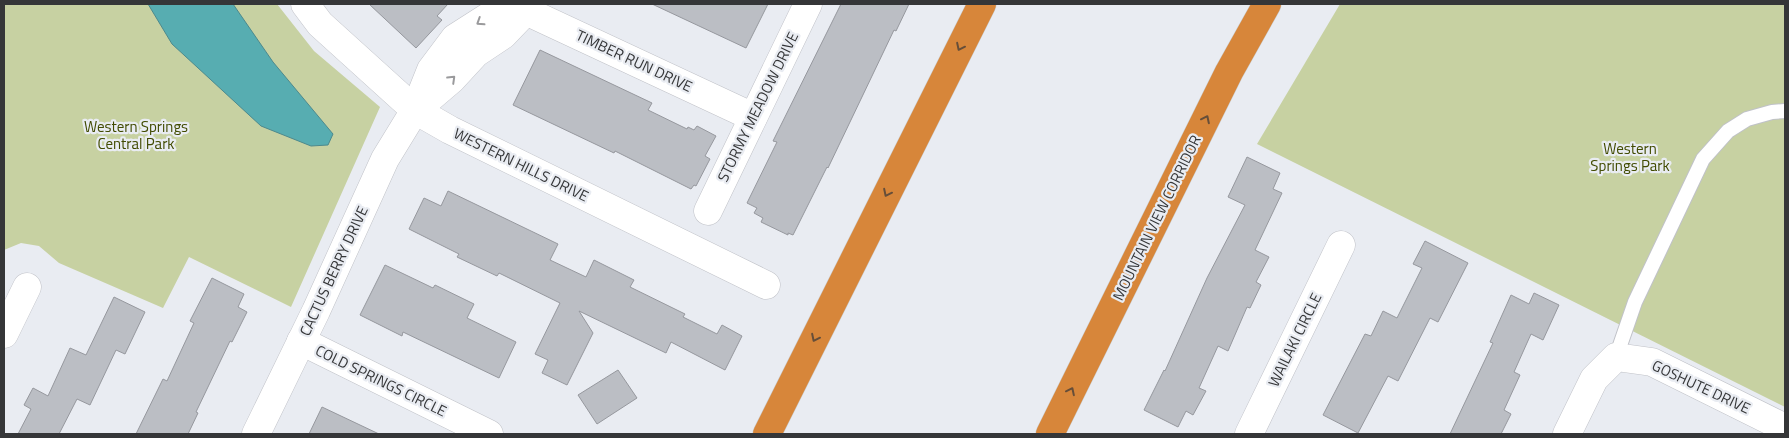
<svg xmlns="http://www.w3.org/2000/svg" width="1789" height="438" font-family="'Titillium Web',sans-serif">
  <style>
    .green { fill: #c7d1a2 }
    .water { fill: #57adb1; stroke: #4d898d }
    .building { fill: #bbbec4; stroke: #96989e }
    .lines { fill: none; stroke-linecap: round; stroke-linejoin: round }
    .lane-casing { stroke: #c0c2c8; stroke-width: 16 }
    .street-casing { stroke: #c0c2c8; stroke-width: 29 }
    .highway-casing { stroke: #cacbcb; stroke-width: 29 }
    .lane { stroke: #fff; stroke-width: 14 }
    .street { stroke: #fff; stroke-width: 28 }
    .highway { stroke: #d7863a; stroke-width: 28 }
    .oneway { stroke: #9a9a9c }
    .oneway2 { stroke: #664e39 }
    .labels { text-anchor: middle; stroke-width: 4.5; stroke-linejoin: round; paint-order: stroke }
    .street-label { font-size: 15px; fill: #353638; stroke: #e9ecf2 }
    .park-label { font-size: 15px; fill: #414b01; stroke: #e9ecf2 }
  </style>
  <rect width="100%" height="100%" fill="#e9ecf2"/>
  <g class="green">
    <polygon points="4,4 277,4 314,51 380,107 291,307 189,257 163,308 59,263 39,246 21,243 4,250"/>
    <polygon points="1340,4 1785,4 1785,407 1257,144"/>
  </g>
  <polygon class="water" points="148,4 233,4 273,62 333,134 328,145 311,146 261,126 172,44"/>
  <g class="building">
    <polygon points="369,4 448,4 437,16 442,20 416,48"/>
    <polygon points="652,4 768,4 746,48"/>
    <polygon points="841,4 909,4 896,31 894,30 828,168 827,167 793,235 788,233 788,235 761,222 763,218 754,213 757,208 747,203 777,142 773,141"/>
    <polygon points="540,50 652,103 648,110 687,129 688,127 694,130 697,126 716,136 705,156 710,159 696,186 694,185 691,189 615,151 614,153 513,105"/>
    <polygon points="1247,157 1280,173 1273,189 1282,193 1255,250 1269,257 1256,282 1261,285 1250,308 1247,307 1228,351 1218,346 1199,388 1206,391 1193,415 1186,411 1178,427 1144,410 1164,370 1165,371 1207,278 1245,205 1228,197"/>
    <polygon points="448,191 558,244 550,260 586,277 594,260 634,280 630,287 685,314 683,317 717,334 722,325 742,336 725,370 671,342 666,353 579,311 593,333 567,385 542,373 548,360 535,354 560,303 499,273 497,276 457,257 459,254 409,229 424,198 441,206"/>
    <polygon points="1425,241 1468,263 1438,322 1430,318 1398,381 1388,376 1358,433 1323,415 1365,334 1371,336 1383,311 1397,318 1422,268 1413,264"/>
    <polygon points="385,265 433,288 435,285 474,304 467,318 516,342 499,378 403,332 402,336 360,315"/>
    <polygon points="212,278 244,294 238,307 247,312 232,342 230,341 196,412 198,413 188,434 136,434 163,379 167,381 194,323 190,321"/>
    <polygon points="1534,293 1559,305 1543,340 1531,334 1514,372 1520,375 1504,410 1511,414 1501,434 1450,434 1493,343 1490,342 1511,295 1529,304"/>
    <polygon points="114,297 145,312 125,354 116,350 90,405 77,399 59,434 18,434 31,409 24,405 33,388 48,396 70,348 86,355"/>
    <polygon points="618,370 637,398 597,424 578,395"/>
    <polygon points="322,407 379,434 309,434"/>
  </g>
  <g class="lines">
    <defs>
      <polyline id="lane" points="1616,357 1635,302 1703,159 1728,131 1747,119 1772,112 1785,111"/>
      <g id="street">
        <polyline points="305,4 320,24 415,110 450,130 766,285"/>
        <polyline points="516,4 526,11 753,117"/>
        <polyline points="418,108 452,79 476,53 503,35 526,11 532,8"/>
        <polyline points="708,211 808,4"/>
        <polyline points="4,334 27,287"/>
        <polyline points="301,341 489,434"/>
        <polyline points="256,434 316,311 385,159 415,110 431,70 455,38 491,15 526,11"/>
        <polyline points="1249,434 1341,245"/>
        <polyline points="1567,434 1594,379 1616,357 1652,362 1785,428"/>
      </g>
      <g id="highway">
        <polyline points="767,434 982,4"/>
        <polyline points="1050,434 1229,72 1267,4"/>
      </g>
    </defs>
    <use href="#lane" class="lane-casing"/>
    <use href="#street" class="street-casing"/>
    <use href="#highway" class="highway-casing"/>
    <use href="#lane" class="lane"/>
    <use href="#street" class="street"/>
    <use href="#highway" class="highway"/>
  </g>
  <defs><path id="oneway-chevron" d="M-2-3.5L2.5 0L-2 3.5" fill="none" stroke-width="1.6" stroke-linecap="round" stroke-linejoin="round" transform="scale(1.25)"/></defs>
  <g class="oneway">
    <use href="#oneway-chevron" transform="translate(480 22) rotate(147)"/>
    <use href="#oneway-chevron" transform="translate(452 79) rotate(-44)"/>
  </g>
  <g class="oneway2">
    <use href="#oneway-chevron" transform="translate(960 47) rotate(116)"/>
    <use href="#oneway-chevron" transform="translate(1206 119) rotate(-64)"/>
    <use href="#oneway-chevron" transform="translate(887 193) rotate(116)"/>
    <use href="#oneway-chevron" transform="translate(815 338) rotate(116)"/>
    <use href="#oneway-chevron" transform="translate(1071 391) rotate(-64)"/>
  </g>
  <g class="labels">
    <g class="street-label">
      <text transform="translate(634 61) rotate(25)" y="5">TIMBER RUN DRIVE</text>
      <text transform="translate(758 107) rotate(-64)" y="5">STORMY MEADOW DRIVE</text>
      <text transform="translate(521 165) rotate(26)" y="5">WESTERN HILLS DRIVE</text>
      <text transform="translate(1157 218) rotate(-64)" y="5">MOUNTAIN VIEW CORRIDOR</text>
      <text transform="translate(334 271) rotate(-65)" y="5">CACTUS BERRY DRIVE</text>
      <text transform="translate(1295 340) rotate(-64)" y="5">WAILAKI CIRCLE</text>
      <text transform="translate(381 381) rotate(26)" y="5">COLD SPRINGS CIRCLE</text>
      <text transform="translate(1701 387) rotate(25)" y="5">GOSHUTE DRIVE</text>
    </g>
    <g class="park-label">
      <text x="136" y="132">Western Springs<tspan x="136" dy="17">Central Park</tspan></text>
      <text x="1630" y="154">Western<tspan x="1630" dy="17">Springs Park</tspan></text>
    </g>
  </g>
  <rect width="1789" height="438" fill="none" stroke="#353638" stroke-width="10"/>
</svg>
